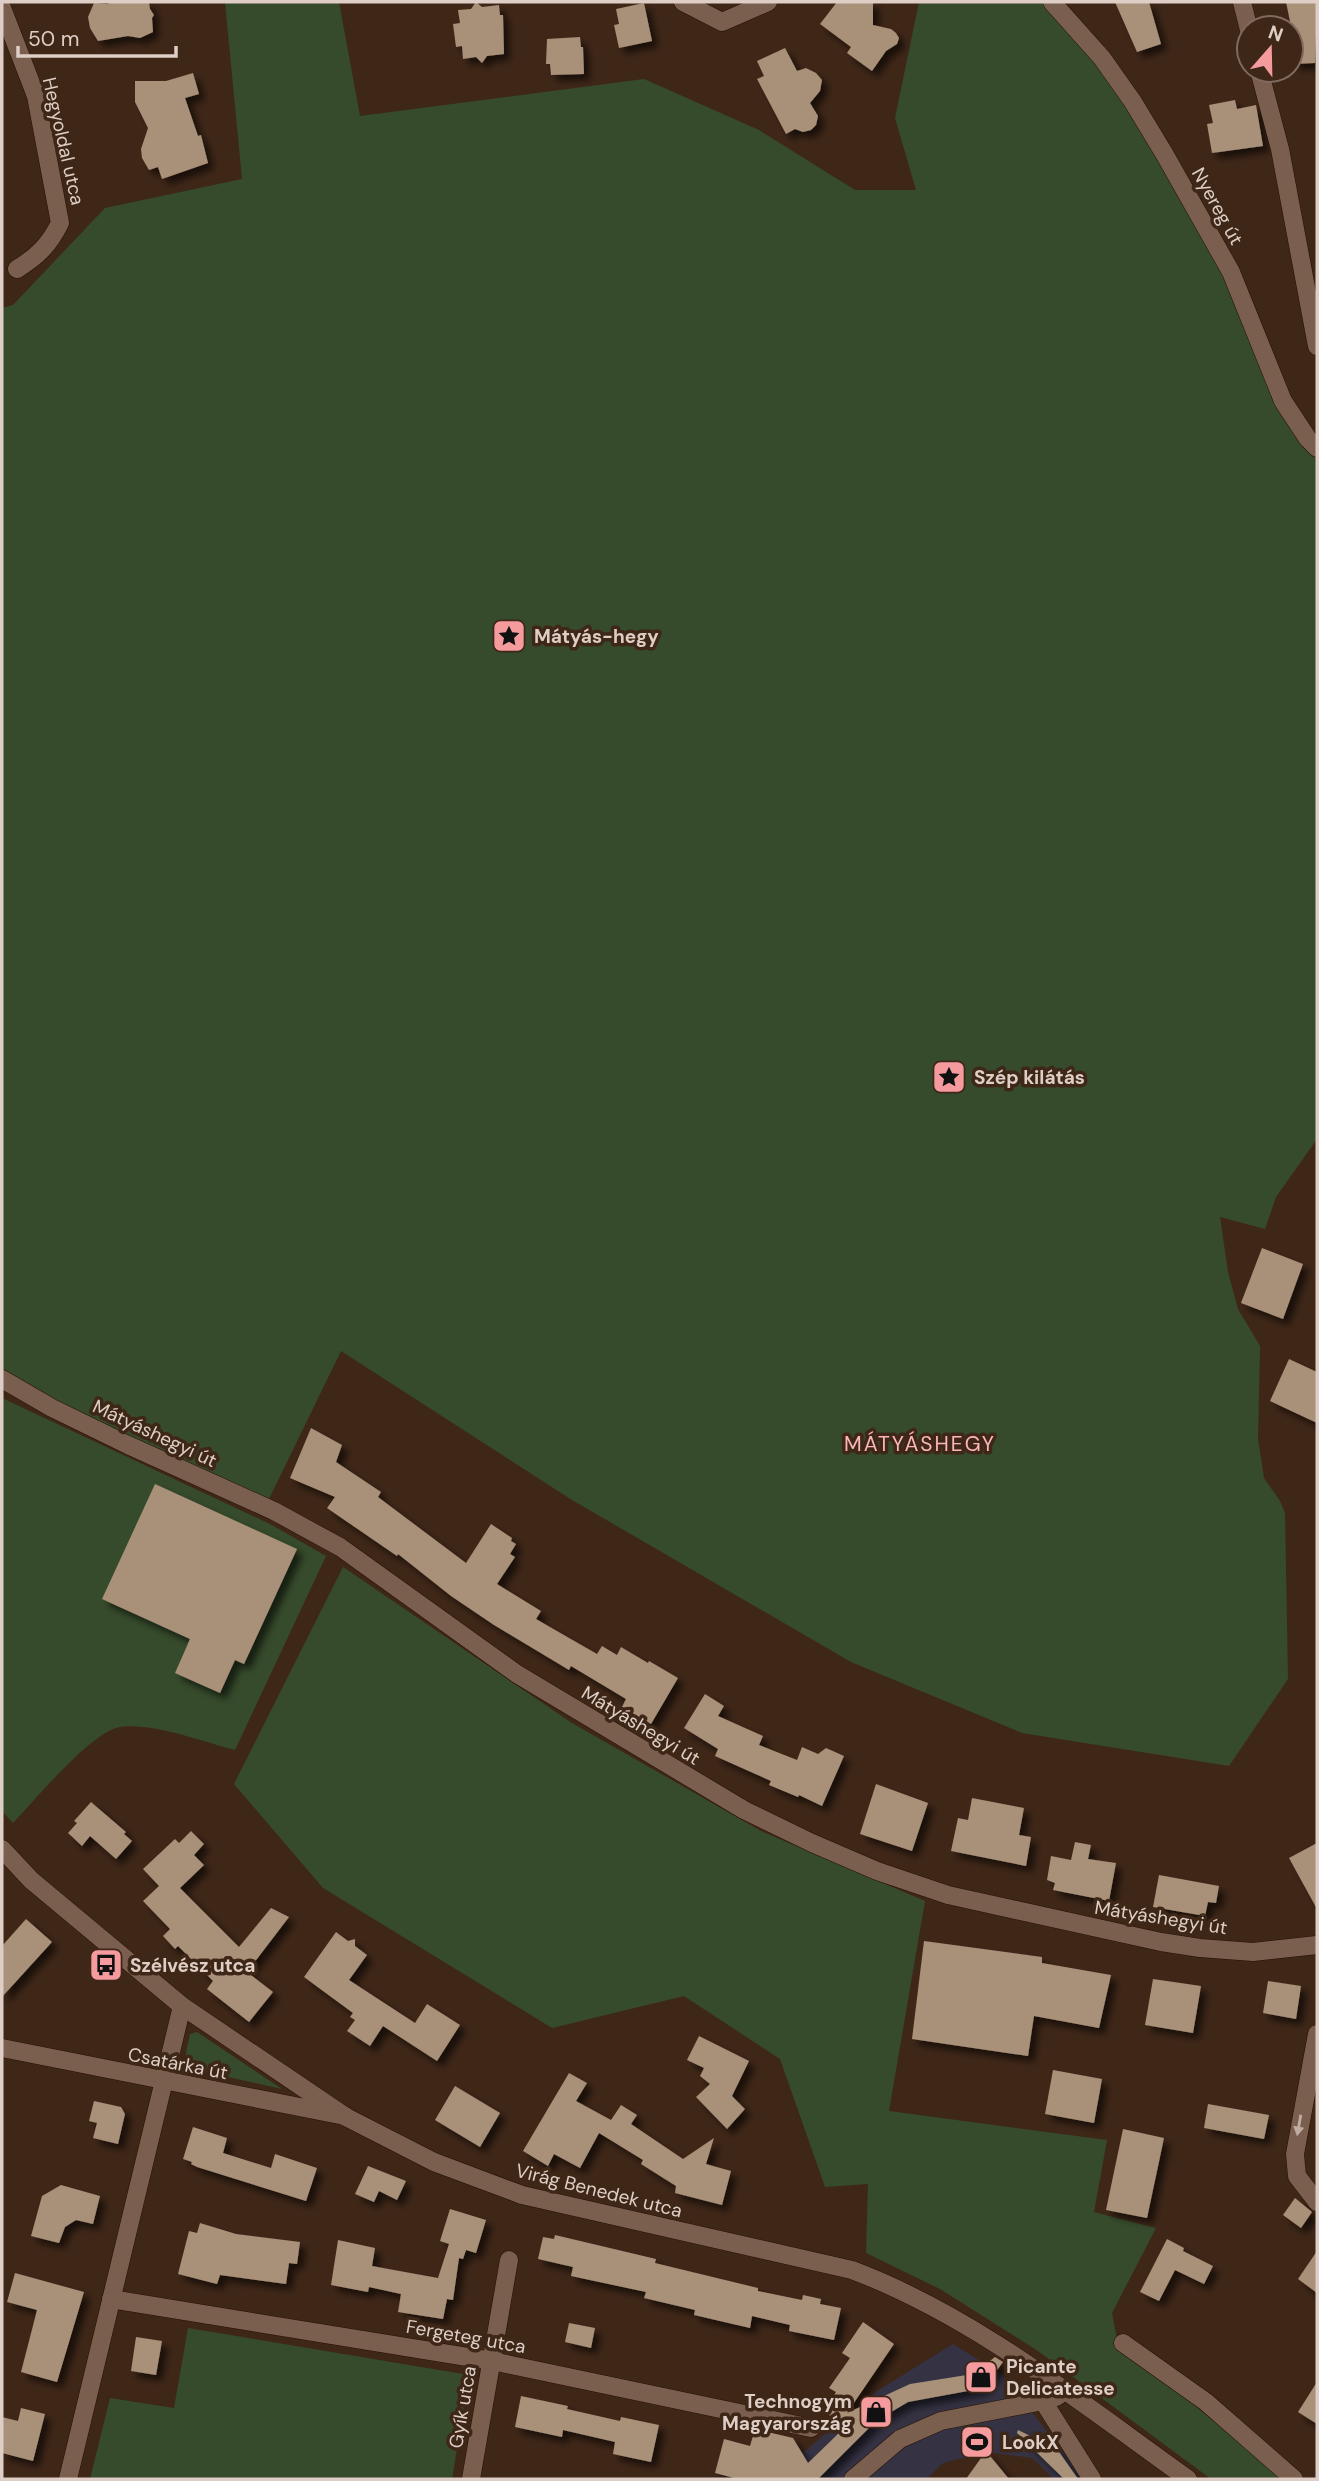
<svg xmlns="http://www.w3.org/2000/svg" width="1319" height="2481" font-family="'DM Sans',sans-serif">
  <style>
    .commercial { fill: #353243 }
    .green { fill: #364b2b }
    .building { fill: #a89079; filter: url(#shadow) }
    .lines { fill: none; stroke-linecap: round; stroke-linejoin: round }
    .minor-casing { stroke: #250f03; stroke-width: 19 }
    .tertiary-casing { stroke: #250f03; stroke-width: 19 }
    .minor { stroke: #7a5f4f; stroke-width: 18 }
    .tertiary { stroke: #7a5f4f; stroke-width: 18 }
    .oneway { fill: #c0ada2 }
    .labels { text-anchor: middle; stroke-width: 7; stroke-linejoin: round; paint-order: stroke }
    .street-label { font-size: 19px; fill: #decec5; stroke: #3f2718 }
    .poi-label { font-size: 19px; font-weight: bold; fill: #decec5; stroke: #3f2718; text-anchor: start }
    .neighbourhood-label { font-size: 21px; letter-spacing: 2px; fill: #fbb6b8; stroke: #3f2718 }
  </style>
  <defs>
    <filter id="shadow"><feDropShadow dx="6" dy="6" stdDeviation="3.5" flood-color="#0009"/></filter>
  </defs>
  <rect width="100%" height="100%" fill="#3f2718"/>
  <polygon class="commercial" points="953,2344 1003,2375 1084,2479 1054,2479 1032,2458 987,2452 943,2463 927,2479 771,2479 877,2391"/>
  <g class="green">
    <polygon points="225,2 339,2 360,116 644,79 759,130 855,190 916,190 895,118 919,2 1052,2 1165,155 1283,401 1317,448 1317,1139 1276,1197 1265,1229 1220,1217 1228,1272 1238,1309 1260,1346 1258,1439 1264,1478 1280,1501 1285,1513 1288,1679 1229,1766 1022,1733 851,1662 572,1500 341,1351 268,1501 80,1414 2,1372 2,308 13,305 105,208 242,179"/>
    <path d="M 2,1398 L 270,1524 L 326,1556 L 235,1750 C 204,1742 152,1722 120,1727 C 91,1732 35,1800 13,1823 L 2,1811 Z"/>
    <polygon points="343,1567 572,1723 761,1831 925,1901 889,2111 1107,2140 1094,2212 1156,2228 1112,2313 1118,2344 1245,2446 1281,2479 1211,2479 1038,2351 940,2289 866,2253 868,2184 825,2187 780,2059 684,1996 552,2028 323,1888 234,1784"/>
    <polygon points="197,2032 282,2089 183,2067 190,2034"/>
    <polygon points="188,2328 469,2375 452,2479 90,2479 110,2398 174,2408"/>
  </g>
  <g class="building">
    <polygon points="110,2 149,2 150,9 154,15 152,18 153,32 140,38 128,36 98,41 90,28 88,17 94,3 108,4"/>
    <polygon points="476,2 482,7 499,5 500,15 503,15 504,54 487,56 482,63 476,57 463,59 462,46 456,47 453,24 460,23 458,10 471,9"/>
    <polygon points="837,2 873,2 873,25 891,29 896,33 899,38 897,44 886,51 872,71 847,53 851,47 820,24"/>
    <polygon points="1115,2 1149,2 1161,44 1137,52"/>
    <polygon points="1286,2 1317,2 1315,63 1293,64 1292,31"/>
    <polygon points="644,3 652,41 619,48 614,25 619,24 616,9"/>
    <polygon points="580,37 581,47 583,47 584,74 551,75 550,64 546,64 547,39"/>
    <polygon points="785,48 797,71 806,68 816,73 822,80 820,91 810,103 818,116 816,125 811,130 803,132 795,129 786,134 757,79 764,76 757,61"/>
    <polygon points="193,73 199,94 185,98 198,136 201,135 208,163 162,179 158,167 149,170 142,158 141,149 148,128 135,102 135,81 166,81"/>
    <polygon points="1235,100 1237,109 1256,105 1263,146 1212,153 1207,124 1213,123 1209,105"/>
    <polygon points="1262,1248 1303,1264 1283,1319 1241,1303"/>
    <polygon points="1289,1359 1317,1372 1317,1423 1270,1401"/>
    <polygon points="311,1428 342,1445 336,1462 381,1492 378,1497 466,1563 491,1524 512,1538 511,1541 516,1544 510,1554 515,1557 497,1584 541,1611 536,1619 597,1654 602,1646 617,1655 621,1647 648,1663 649,1661 678,1678 651,1724 622,1707 626,1699 571,1666 569,1670 494,1625 451,1596 398,1554 397,1556 327,1508 335,1497 290,1478"/>
    <polygon points="155,1484 297,1549 244,1664 235,1660 220,1693 175,1673 190,1639 102,1599"/>
    <polygon points="705,1694 724,1706 718,1716 763,1736 759,1745 797,1760 802,1747 818,1754 826,1748 844,1756 822,1806 799,1795 798,1797 769,1785 771,1781 715,1756 718,1749 684,1728"/>
    <polygon points="876,1784 928,1803 912,1851 860,1834"/>
    <polygon points="972,1798 1024,1808 1019,1835 1031,1837 1026,1866 951,1851 958,1818 968,1820"/>
    <polygon points="91,1802 126,1832 124,1834 132,1841 116,1859 90,1836 82,1846 68,1833 77,1823 74,1821"/>
    <polygon points="191,1831 204,1844 194,1855 204,1865 180,1888 239,1947 271,1908 289,1917 247,1972 273,1992 249,2022 207,1989 213,1981 178,1946 175,1949 163,1936 170,1929 143,1901 159,1886 143,1869 175,1839 179,1843"/>
    <polygon points="1075,1842 1091,1845 1088,1859 1116,1863 1109,1901 1053,1890 1055,1883 1047,1880 1051,1856 1071,1860"/>
    <polygon points="1317,1843 1317,1909 1289,1858"/>
    <polygon points="1159,1875 1219,1886 1216,1903 1208,1902 1205,1916 1153,1907"/>
    <polygon points="26,1919 52,1942 2,1997 2,1946"/>
    <polygon points="336,1932 348,1941 355,1939 355,1946 367,1955 349,1980 415,2023 427,2004 460,2025 437,2061 383,2026 370,2046 347,2031 355,2020 350,2017 353,2013 304,1977"/>
    <polygon points="924,1941 1042,1957 1042,1963 1111,1975 1099,2028 1034,2016 1028,2056 912,2039"/>
    <polygon points="1153,1979 1201,1986 1193,2033 1145,2025"/>
    <polygon points="1268,1981 1301,1986 1296,2019 1263,2013"/>
    <polygon points="699,2036 749,2061 732,2096 745,2109 727,2129 696,2097 710,2084 700,2076 704,2068 687,2060"/>
    <polygon points="1053,2070 1102,2079 1094,2123 1045,2114"/>
    <polygon points="569,2073 587,2083 576,2101 611,2120 621,2105 637,2115 631,2124 683,2159 714,2138 706,2164 731,2171 722,2205 675,2193 676,2186 641,2164 643,2160 599,2133 580,2168 554,2154 548,2166 523,2151"/>
    <polygon points="455,2086 500,2113 480,2147 435,2120"/>
    <polygon points="94,2101 121,2107 125,2114 118,2144 93,2138 97,2123 89,2121"/>
    <polygon points="1208,2104 1269,2115 1264,2139 1204,2128"/>
    <polygon points="193,2127 227,2138 223,2153 271,2168 275,2154 317,2168 306,2201 197,2167 191,2164 192,2162 183,2159"/>
    <polygon points="1123,2129 1164,2138 1147,2218 1106,2210"/>
    <polygon points="368,2166 406,2181 397,2200 379,2191 374,2202 355,2194"/>
    <polygon points="61,2185 100,2196 93,2224 76,2220 65,2227 59,2243 31,2236 42,2196"/>
    <polygon points="1295,2198 1312,2212 1301,2228 1283,2215"/>
    <polygon points="450,2209 486,2220 476,2253 466,2250 463,2259 459,2258 453,2300 447,2299 443,2319 398,2312 401,2294 369,2287 368,2292 331,2285 338,2240 375,2248 372,2266 438,2278 449,2244 440,2241"/>
    <polygon points="200,2223 236,2234 300,2242 297,2264 289,2263 286,2284 220,2275 217,2284 178,2274 189,2231 197,2233"/>
    <polygon points="555,2235 656,2259 655,2263 758,2288 758,2291 802,2300 803,2295 821,2299 820,2304 841,2308 834,2340 789,2331 790,2325 752,2316 750,2328 694,2315 695,2310 644,2298 646,2292 571,2276 573,2267 538,2259 543,2237 554,2239"/>
    <polygon points="1167,2239 1184,2248 1183,2251 1213,2266 1204,2284 1175,2270 1159,2301 1140,2292"/>
    <polygon points="1317,2251 1317,2293 1298,2279"/>
    <polygon points="15,2273 84,2292 57,2382 21,2372 37,2310 7,2302"/>
    <polygon points="863,2322 894,2344 847,2413 910,2384 973,2374 995,2357 1003,2362 984,2388 908,2402 876,2421 818,2479 738,2479 715,2473 724,2439 750,2446 755,2429 793,2438 808,2463 840,2432 838,2430 844,2425 823,2411 836,2392 829,2388 850,2358 842,2353"/>
    <polygon points="569,2323 595,2328 591,2348 565,2342"/>
    <polygon points="136,2337 162,2341 156,2375 131,2371"/>
    <polygon points="1317,2382 1317,2424 1298,2412"/>
    <polygon points="521,2396 568,2406 567,2409 620,2421 621,2417 659,2425 651,2462 613,2454 615,2442 563,2430 562,2437 515,2427"/>
    <polygon points="21,2408 45,2414 33,2461 2,2453 2,2417 18,2421"/>
    <polygon points="1018,2430 1057,2449 1078,2479 1064,2479 1017,2433"/>
    <polygon points="986,2451 1009,2479 966,2479"/>
  </g>
  <g class="lines">
    <defs>
      <g id="minor">
        <polyline points="683,2 722,22 768,2"/>
        <polyline points="1052,2 1102,58 1133,102 1165,155 1231,272 1283,401 1308,439 1317,448"/>
        <polyline points="1242,2 1249,30"/>
        <path d="M 2,8 L 36,96 L 60,223 C 49,245 38,256 17,269"/>
        <polyline points="1259,70 1280,149 1317,346"/>
        <polyline points="2,1379 52,1408 128,1445 274,1511 340,1547 517,1674 744,1810 812,1843 877,1871 948,1895 1161,1942 1200,1948 1253,1952 1317,1945"/>
        <polyline points="1317,2034 1295,2154 1297,2176 1317,2202"/>
        <polyline points="2,2048 345,2116"/>
        <polyline points="111,2299 492,2361 811,2428"/>
        <polyline points="1123,2343 1206,2402 1294,2479"/>
        <polyline points="1043,2401 1092,2479"/>
        <polyline points="68,2479 182,2006"/>
        <polyline points="471,2479 509,2260"/>
      </g>
      <g id="tertiary">
        <path d="M 2,1849 L 31,1880 L 182,2006 L 346,2117 L 434,2162 L 522,2195 L 852,2270 C 976,2317 1081,2403 1188,2479"/>
        <polyline points="853,2479 900,2439 941,2421 1043,2401 1056,2397 1065,2391"/>
      </g>
    </defs>
    <use href="#minor" class="minor-casing"/>
    <use href="#tertiary" class="tertiary-casing"/>
    <use href="#minor" class="minor"/>
    <use href="#tertiary" class="tertiary"/>
  </g>
  <defs><path id="oneway-solid" d="M-6-.8H1V-3.2L6.5 0L1 3.2V.8H-6Z" transform="scale(1.75)"/></defs>
  <use class="oneway" href="#oneway-solid" transform="translate(1299 2125) rotate(100)"/>
  <defs>
    <symbol id="sight-square" viewBox="-11 -11 22 22"><rect x="-9" y="-9" width="18" height="18" rx="4" fill="#f59b9e" stroke="#3f2718"/><path d="M0-6L1.8-2.2L6-1.7L2.9 1.2L3.7 5.4L0 3.3L-3.7 5.4L-2.9 1.2L-6-1.7L-1.8-2.2Z" fill="#111"/></symbol>
    <symbol id="bus-square" viewBox="-11 -11 22 22"><rect x="-9" y="-9" width="18" height="18" rx="4" fill="#f59b9e" stroke="#3f2718"/><path d="M-5-6H5V4H4V6H2V4H-2V6H-4V4H-5ZM-3.5-4V0h7V-4ZM-3.5 1.2v1.5H-2V1.2ZM2 1.2v1.5H3.5V1.2Z" fill="#111"/></symbol>
    <symbol id="shop-square" viewBox="-11 -11 22 22"><rect x="-9" y="-9" width="18" height="18" rx="4" fill="#f59b9e" stroke="#3f2718"/><path d="M-5-2.5h2.3a2.7 3.5 0 0 1 5.4 0H5L5.5 6h-11ZM-1.5-2.5h3a1.5 2.3 0 0 0-3 0Z" fill="#111"/></symbol>
    <symbol id="stadium-square" viewBox="-11 -11 22 22"><rect x="-9" y="-9" width="18" height="18" rx="4" fill="#f59b9e" stroke="#3f2718"/><path d="M0-5a6.5 5 0 1 0 0 10a6.5 5 0 1 0 0-10ZM-3.5-1.8h7v3.6h-7Z" fill="#111"/></symbol>
  </defs>
  <g fill-rule="evenodd">
    <use href="#sight-square" x="490" y="617" width="38" height="38"/>
    <use href="#sight-square" x="930" y="1058" width="38" height="38"/>
    <use href="#bus-square" x="87" y="1946" width="38" height="38"/>
    <use href="#shop-square" x="962" y="2358" width="38" height="38"/>
    <use href="#shop-square" x="857" y="2393" width="38" height="38"/>
    <use href="#stadium-square" x="958" y="2423" width="38" height="38"/>
  </g>
  <g class="labels">
    <g class="street-label">
      <text transform="translate(64 141) rotate(77)" y="7">Hegyoldal utca</text>
      <text transform="translate(1218 206) rotate(61)" y="7">Nyereg út</text>
      <text transform="translate(155 1433) rotate(25)" y="7">Mátyáshegyi út</text>
      <text transform="translate(641 1725) rotate(31)" y="7">Mátyáshegyi út</text>
      <text transform="translate(1161 1917) rotate(9)" y="7">Mátyáshegyi út</text>
      <text transform="translate(178 2063) rotate(11)" y="7">Csatárka út</text>
      <text transform="translate(599 2190) rotate(14)" y="7">Virág Benedek utca</text>
      <text transform="translate(466 2336) rotate(10)" y="7">Fergeteg utca</text>
      <text transform="translate(462 2407) rotate(-80)" y="7">Gyík utca</text>
    </g>
    <g class="poi-label">
      <text x="534" y="643">Mátyás-hegy</text>
      <text x="974" y="1084">Szép kilátás</text>
      <text x="130" y="1972">Szélvész utca</text>
      <text x="1006" y="2373">Picante<tspan x="1006" dy="22">Delicatesse</tspan></text>
      <text x="852" y="2408" text-anchor="end">Technogym<tspan x="852" dy="22">Magyarország</tspan></text>
      <text x="1002" y="2449">LookX</text>
    </g>
    <g class="neighbourhood-label">
      <text x="920" y="1451">MÁTYÁSHEGY</text>
    </g>
  </g>
  <rect width="1319" height="2481" fill="none" stroke="#decec5" stroke-width="7"/>
  <g transform="translate(1270 49) rotate(20)"><circle r="33" fill="#3f2718" stroke="#7f6a5d" stroke-width="2"/>
  <path d="M0-5L12 26L0 18L-12 26Z" fill="#f59b9e"/>
  <text y="-10" font-size="19" font-weight="bold" text-anchor="middle" fill="#decec5">N</text>
  </g>
  <path d="M18 46v10h158v-10" fill="none" stroke="#decec5" stroke-width="3.5"/>
  <text x="28" y="46" font-size="21" fill="#decec5" stroke="#3f2718" stroke-width="5" paint-order="stroke">50 m</text>
</svg>
